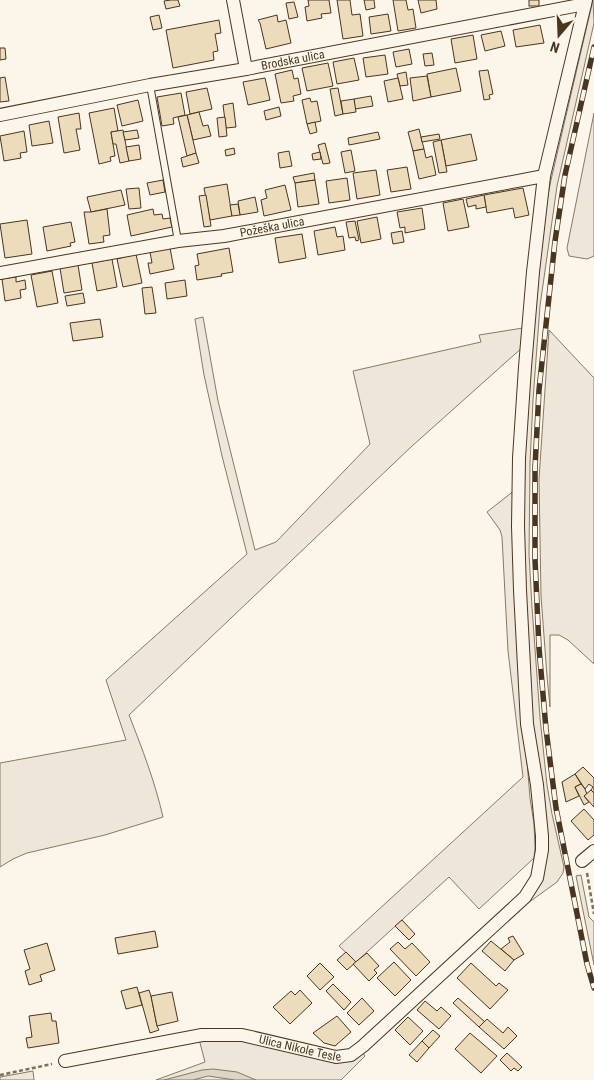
<svg xmlns="http://www.w3.org/2000/svg" width="594" height="1080" font-family="'Roboto Condensed',sans-serif">
  <style>
    .green { fill: #ede6d9; stroke: #887966 }
    .water { fill: #dcd4c6; stroke: #887966 }
    .building { fill: #ecdcbc; stroke: #4a3520 }
    .lines { fill: none; stroke-linecap: round; stroke-linejoin: round }
    .service-casing { stroke: #4a3520; stroke-width: 8 }
    .minor-casing { stroke: #4a3520; stroke-width: 14 }
    .path { stroke: #7f6f5c; stroke-width: 2.5; stroke-dasharray: 4 2.5; stroke-linecap: butt }
    .service { stroke: #fbf6e9; stroke-width: 6 }
    .minor { stroke: #fbf6e9; stroke-width: 12 }
    .rail-casing { stroke: #4a3520; stroke-width: 5.5 }
    .rail { stroke: #fbf6e9; stroke-width: 4; stroke-dasharray: 11; stroke-linecap: butt }
    .labels { text-anchor: middle; stroke-width: 4; stroke-linejoin: round; paint-order: stroke }
    .street-label { font-size: 12px; fill: #4a3520; stroke: #fbf6e9 }
  </style>
  <rect width="100%" height="100%" fill="#fbf6e9"/>
  <g class="green">
    <polygon points="593,0 594,23 557,186 540,306 533,400 530,463 529,554 532,607 540,718 547,785 552,814 564,867 563,873 557,882 528,903 525,900 543,874 530,702 522,546 525,421 537,288 547,200 551,180"/>
    <polygon points="594,113 594,256 587,259 569,256 567,248"/>
    <path d="M 203,317 L 218,401 L 255,550 L 276,542 L 370,444 L 353,371 L 481,342 L 479,335 L 523,328 L 524,346 L 411,447 L 129,715 C 142,748 155,782 163,817 L 105,835 L 27,853 L 13,859 L 0,867 L 0,763 L 126,740 L 106,680 L 247,554 L 222,456 L 204,375 L 195,319 Z"/>
    <polygon points="549,330 594,378 594,664 568,640 559,635 550,635 550,707 547,676 541,596 539,479"/>
    <polygon points="515,490 522,699 530,798 534,824 535,848 534,858 479,909 449,877 356,962 339,946 523,777 508,651 502,537 500,530 487,512"/>
    <polygon points="581,875 589,917 594,922 594,965 576,876"/>
    <polygon points="199,1039 237,1039 336,1061 363,1053 365,1056 341,1080 156,1080 205,1062"/>
    <polygon points="33,1071 34,1080 0,1080 0,1077"/>
  </g>
  <polygon class="water" points="213,1069 237,1072 256,1080 235,1080 208,1076 193,1080 164,1080 202,1070"/>
  <g class="building">
    <polygon points="171,0 178,0 180,6 166,9 164,1"/>
    <polygon points="308,0 329,0 331,13 321,14 322,18 307,21 305,7 309,6"/>
    <polygon points="337,0 350,0 352,15 360,14 363,36 343,39"/>
    <polygon points="364,0 374,0 375,8 366,10"/>
    <polygon points="393,0 406,0 408,10 413,9 416,28 398,31"/>
    <polygon points="418,0 436,0 437,9 421,13"/>
    <rect x="529" y="0" width="10" height="6"/>
    <polygon points="294,2 298,17 289,19 286,3"/>
    <polygon points="388,14 391,31 371,34 369,17"/>
    <polygon points="159,15 162,28 153,30 150,17"/>
    <polygon points="277,15 278,22 286,20 291,43 266,49 260,23 258,20"/>
    <polygon points="219,20 221,33 215,34 218,51 213,52 214,60 173,68 166,30"/>
    <polygon points="540,25 544,43 516,47 513,30"/>
    <polygon points="501,31 505,46 485,51 481,35"/>
    <polygon points="473,35 477,59 455,63 451,39"/>
    <polygon points="0,48 5,48 6,59 0,60"/>
    <polygon points="409,49 412,64 396,67 393,52"/>
    <polygon points="432,53 434,65 425,66 423,54"/>
    <polygon points="385,55 388,74 366,77 363,58"/>
    <polygon points="354,58 359,80 337,84 333,62"/>
    <polygon points="328,63 333,86 307,91 302,68"/>
    <polygon points="456,68 461,91 431,97 427,74"/>
    <polygon points="292,70 294,79 298,78 301,94 293,96 294,101 281,103 275,74"/>
    <polygon points="488,70 493,94 489,95 490,99 484,100 479,71"/>
    <polygon points="406,72 408,85 400,86 397,74"/>
    <polygon points="427,76 431,97 413,101 410,78"/>
    <polygon points="5,77 9,101 0,102 0,78"/>
    <polygon points="265,78 270,100 248,105 243,82"/>
    <polygon points="398,78 403,99 388,102 384,81"/>
    <polygon points="207,88 212,109 190,114 186,92"/>
    <polygon points="338,88 343,114 335,116 330,89"/>
    <polygon points="181,93 185,115 173,118 174,124 162,126 157,97"/>
    <polygon points="371,96 373,106 355,109 354,99"/>
    <polygon points="310,98 311,102 317,101 321,121 307,124 302,100"/>
    <polygon points="354,99 356,112 343,114 341,101"/>
    <polygon points="138,100 143,121 122,126 117,105"/>
    <polygon points="233,103 236,127 226,128 223,105"/>
    <polygon points="279,107 281,116 266,120 264,111"/>
    <polygon points="114,108 118,131 111,132 115,156 110,157 111,161 99,164 89,113"/>
    <polygon points="199,112 203,126 208,125 211,136 193,140 187,115"/>
    <polygon points="79,113 81,129 76,129 80,150 64,153 58,117"/>
    <polygon points="187,115 196,153 187,156 178,117"/>
    <polygon points="225,117 227,136 219,137 217,118"/>
    <polygon points="49,121 53,143 32,146 29,125"/>
    <polygon points="315,122 317,132 310,134 307,124"/>
    <polygon points="419,129 424,149 413,151 408,132"/>
    <polygon points="123,130 129,161 120,163 116,144 113,144 111,132"/>
    <polygon points="137,130 139,138 125,140 123,132"/>
    <polygon points="24,131 27,152 20,153 21,158 4,161 0,136"/>
    <polygon points="378,132 380,139 349,145 348,138"/>
    <polygon points="439,134 440,139 422,142 421,137"/>
    <polygon points="471,134 477,160 446,166 441,140"/>
    <polygon points="441,140 447,172 439,173 433,142"/>
    <polygon points="325,143 330,163 323,164 318,145"/>
    <polygon points="139,145 141,159 129,161 126,147"/>
    <polygon points="234,148 235,154 226,156 225,150"/>
    <polygon points="424,149 426,158 432,156 436,175 419,179 413,151"/>
    <polygon points="351,150 355,171 345,173 341,152"/>
    <polygon points="289,151 292,166 280,168 278,153"/>
    <polygon points="320,152 321,159 313,160 312,154"/>
    <polygon points="196,153 199,163 183,167 181,158"/>
    <polygon points="407,167 411,189 391,192 387,170"/>
    <polygon points="376,170 380,195 357,199 353,173"/>
    <polygon points="314,173 315,180 295,183 293,177"/>
    <polygon points="347,178 350,200 329,203 326,181"/>
    <polygon points="163,180 165,192 150,195 147,183"/>
    <polygon points="315,180 319,204 298,207 295,183"/>
    <polygon points="227,184 232,216 210,220 204,188"/>
    <polygon points="285,185 291,210 264,216 261,200 267,198 265,190"/>
    <polygon points="139,188 141,208 129,209 126,189"/>
    <polygon points="523,188 529,215 515,218 513,208 487,213 484,195"/>
    <polygon points="121,190 125,205 91,212 87,197"/>
    <polygon points="206,195 211,226 204,227 199,196"/>
    <polygon points="484,195 486,207 476,209 476,205 468,207 466,199"/>
    <polygon points="255,197 258,212 240,215 238,201"/>
    <polygon points="463,199 469,227 448,231 443,203"/>
    <polygon points="238,204 240,215 232,216 230,205"/>
    <polygon points="422,208 425,229 405,233 405,227 400,228 397,212"/>
    <polygon points="107,209 110,235 103,236 104,242 89,244 84,212 91,212"/>
    <polygon points="153,209 154,215 162,214 163,219 170,218 172,227 131,236 127,215"/>
    <polygon points="377,217 381,239 361,243 357,221"/>
    <polygon points="27,220 32,254 5,258 0,224"/>
    <polygon points="355,221 359,240 356,241 355,237 349,238 346,222"/>
    <polygon points="71,222 75,242 70,243 71,246 47,251 43,227"/>
    <polygon points="335,227 337,237 343,236 345,250 318,255 314,231"/>
    <polygon points="402,231 404,242 393,244 391,233"/>
    <polygon points="302,234 306,258 279,263 275,238"/>
    <polygon points="170,248 174,269 150,274 148,263 152,263 150,252"/>
    <polygon points="229,248 233,272 221,274 222,276 197,280 195,266 199,265 197,254"/>
    <polygon points="136,254 142,283 123,287 117,259"/>
    <polygon points="112,259 117,287 97,291 92,263"/>
    <polygon points="78,265 82,290 64,293 60,268"/>
    <polygon points="52,271 58,303 37,307 31,275"/>
    <polygon points="16,277 16,282 25,280 26,289 20,290 21,298 5,301 2,279"/>
    <polygon points="185,280 187,296 167,299 165,283"/>
    <polygon points="152,287 156,313 145,314 142,288"/>
    <polygon points="83,293 85,303 67,306 65,296"/>
    <polygon points="100,319 103,337 73,341 70,323"/>
    <polygon points="583,767 594,778 594,793 591,790 593,787 589,784 585,789 575,774"/>
    <polygon points="575,774 581,784 575,787 579,796 566,802 562,782"/>
    <polygon points="581,784 585,789 587,794 584,796 589,802 584,805 575,787"/>
    <polygon points="591,790 594,793 594,807 584,796"/>
    <polygon points="584,809 594,820 594,835 588,840 571,821"/>
    <polygon points="402,920 415,934 409,940 395,926"/>
    <polygon points="155,931 158,947 118,954 115,938"/>
    <polygon points="513,936 524,954 514,960 501,949 510,942 508,938"/>
    <polygon points="491,941 514,960 505,971 482,951"/>
    <polygon points="398,942 405,949 412,943 430,962 416,976 390,949"/>
    <polygon points="47,943 55,970 40,975 42,981 29,985 25,971 30,969 24,950"/>
    <polygon points="346,952 356,962 347,970 337,960"/>
    <polygon points="367,953 379,966 374,970 377,973 369,981 353,964"/>
    <polygon points="394,962 411,980 395,996 377,978"/>
    <polygon points="320,963 334,977 320,990 307,976"/>
    <polygon points="471,963 496,986 499,983 508,990 490,1009 457,978"/>
    <polygon points="333,984 351,1002 344,1010 326,991"/>
    <polygon points="137,987 142,1005 126,1009 121,991"/>
    <polygon points="149,990 151,996 157,1026 159,1030 150,1033 139,993"/>
    <polygon points="300,990 312,1003 290,1024 273,1007 291,991 295,995"/>
    <polygon points="172,992 178,1021 157,1026 151,996"/>
    <polygon points="362,998 374,1011 359,1025 347,1013"/>
    <polygon points="458,998 485,1022 479,1027 453,1003"/>
    <polygon points="425,1001 437,1011 441,1007 451,1016 439,1029 417,1010"/>
    <polygon points="51,1013 52,1021 56,1021 59,1043 28,1048 26,1038 32,1037 29,1016"/>
    <polygon points="337,1016 351,1032 335,1046 324,1043 313,1033"/>
    <polygon points="408,1017 423,1031 410,1045 395,1030"/>
    <polygon points="487,1019 503,1033 508,1027 517,1036 504,1049 479,1027"/>
    <polygon points="433,1030 440,1036 429,1048 422,1041"/>
    <polygon points="470,1033 497,1056 481,1073 455,1049"/>
    <polygon points="422,1041 429,1048 417,1062 409,1055"/>
    <polygon points="507,1053 522,1067 518,1071 514,1068 511,1071 500,1060"/>
  </g>
  <g class="lines">
    <defs>
      <polyline id="service" points="150,85 178,241"/>
      <g id="minor">
        <polyline points="233,0 246,69"/>
        <path id="s1" d="M 0,115 L 150,85 L 246,69 L 585,4"/>
        <path id="s2" d="M 0,273 L 178,241 L 224,236 L 544,176"/>
        <polyline points="582,861 594,851"/>
        <path id="s3" d="M 65,1061 L 202,1035 L 242,1035 L 336,1057 L 351,1055 L 363,1046 L 525,897 L 537,878 L 542,850 L 542,836 L 537,785 L 527,724 L 520,590 L 518,526 L 519,458 L 525,367 L 533,272 L 544,176 L 586,0"/>
      </g>
    </defs>
    <use href="#service" class="service-casing"/>
    <use href="#minor" class="minor-casing"/>
    <g class="path">
      <polyline points="587,873 594,914"/>
      <polyline points="0,1075 52,1064"/>
    </g>
    <use href="#service" class="service"/>
    <use href="#minor" class="minor"/>
    <defs>
      <polyline id="rail" points="594,47 565,175 555,241 539,390 535,468 535,559 539,648 546,729 556,808 587,964 594,988"/>
    </defs>
    <use href="#rail" class="rail-casing"/>
    <use href="#rail" class="rail"/>
  </g>
  <g class="labels">
    <g class="street-label">
      <text dy="4" stroke="none"><textPath href="#s1" startOffset="298">Brodska ulica</textPath></text>
      <text dy="4" stroke="none"><textPath href="#s2" startOffset="276">Požeška ulica</textPath></text>
      <text dy="4" stroke="none"><textPath href="#s3" startOffset="239">Ulica Nikole Tesle</textPath></text>
    </g>
  </g>
  <g transform="translate(559 35) rotate(199)" stroke="#fbf6e9" stroke-width="4" paint-order="stroke">
  <path d="M0-4L9 19L0 12L-9 19Z" fill="#4a3520"/>
  <text y="-8" font-size="14" font-weight="bold" text-anchor="middle" fill="#4a3520">N</text>
  </g>
</svg>
